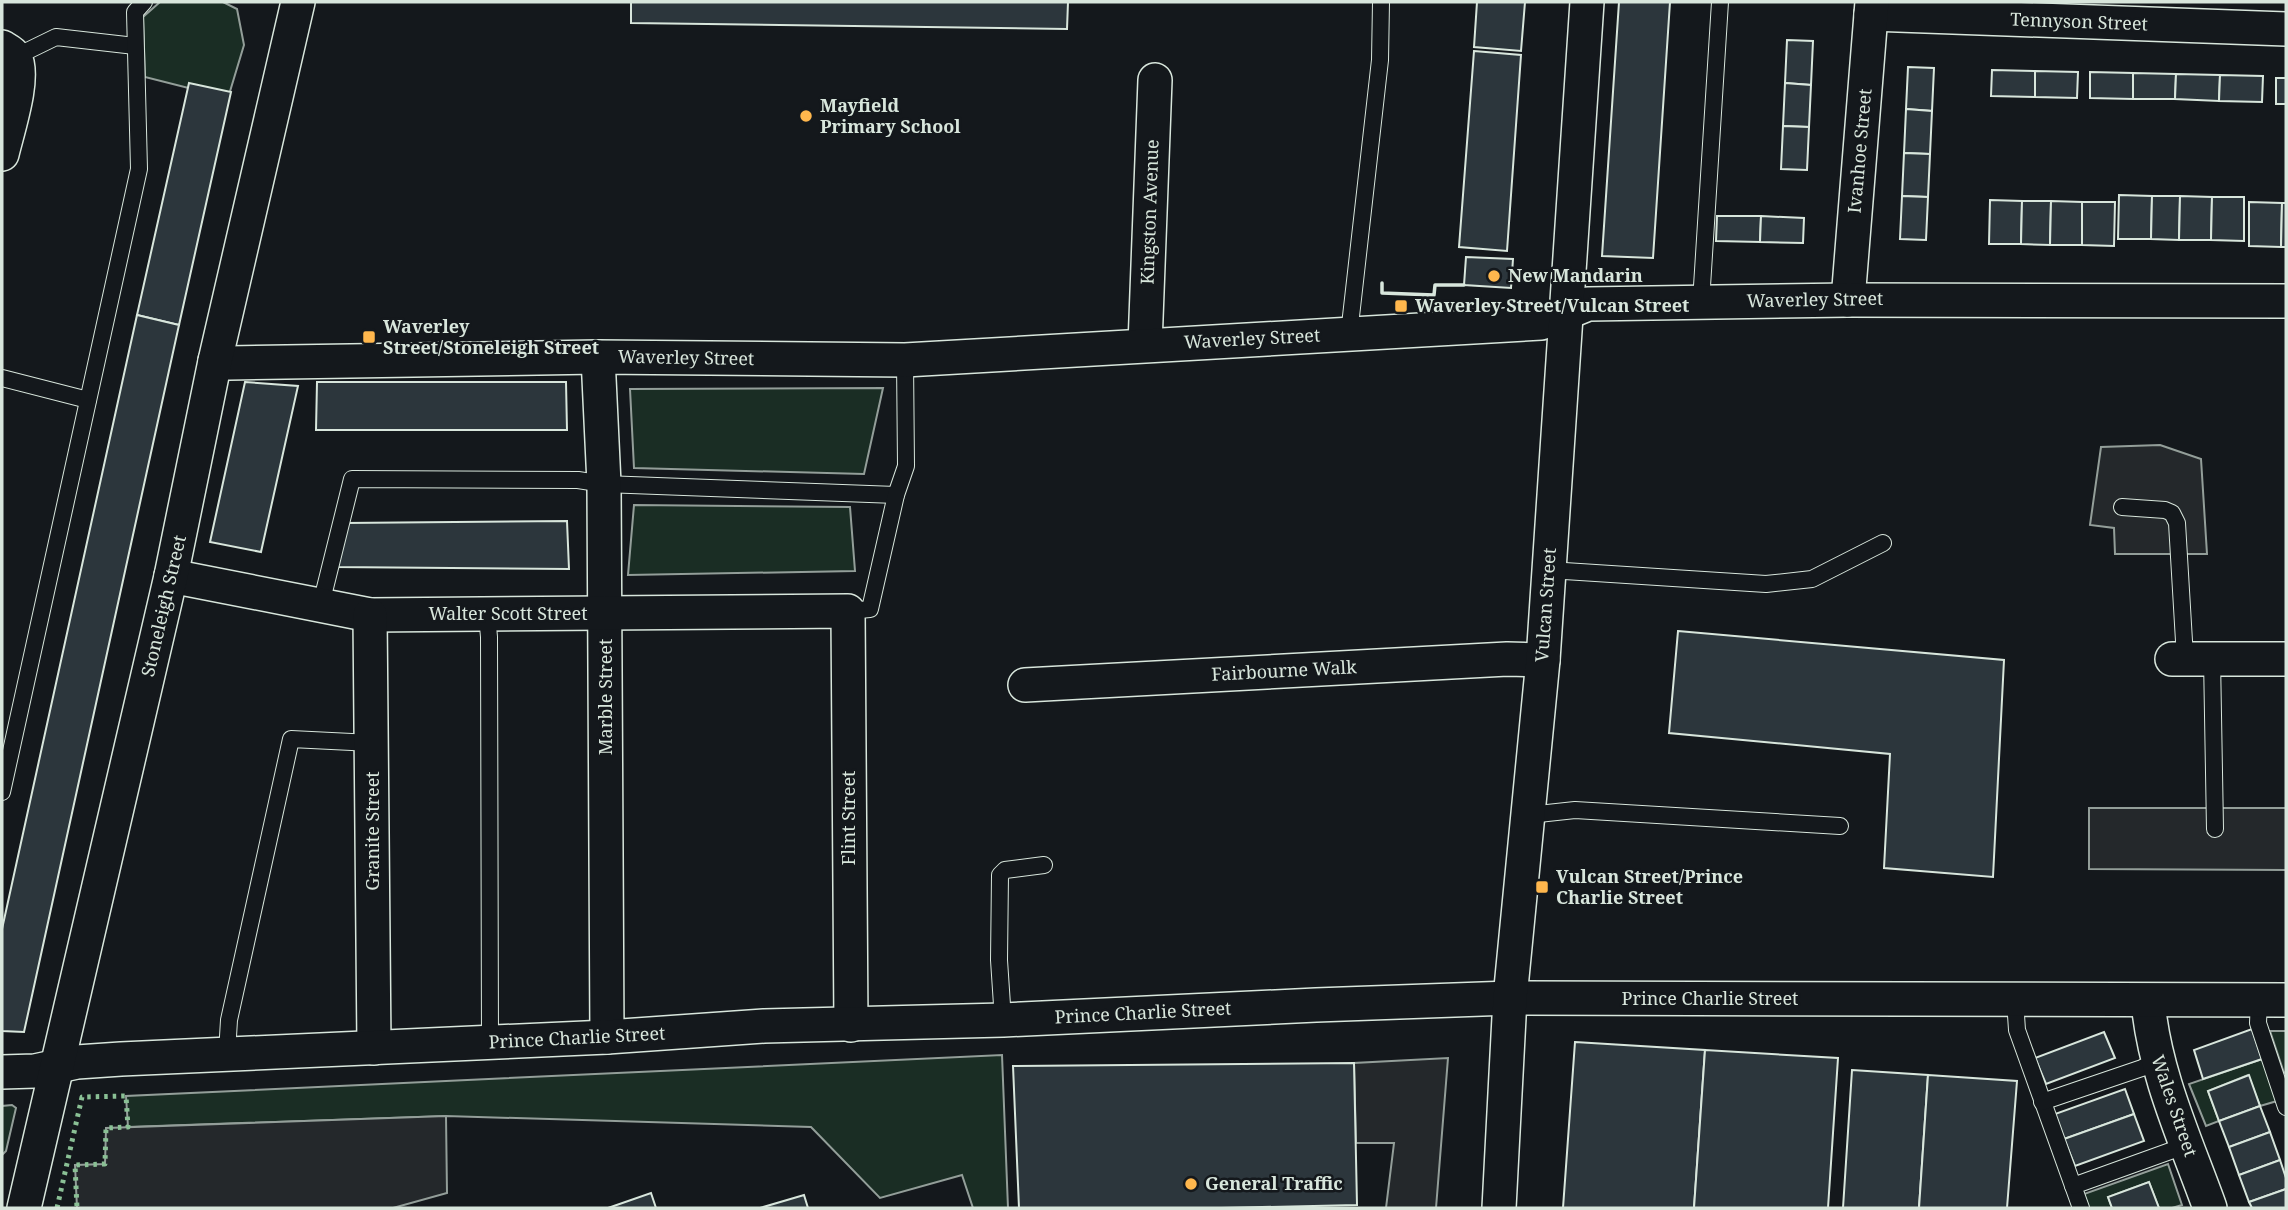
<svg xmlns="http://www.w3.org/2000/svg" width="2288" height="1210" font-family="'Noto Serif',serif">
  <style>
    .green { fill: #1a2d24; stroke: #939e99; stroke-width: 2 }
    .parking { fill: #24282b; stroke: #939e99; stroke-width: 2 }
    .building { fill: #2c363c; stroke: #d8e6dc; stroke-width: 2 }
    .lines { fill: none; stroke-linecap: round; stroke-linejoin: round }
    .lane-casing { stroke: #d8e6dc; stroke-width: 18 }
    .street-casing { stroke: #d8e6dc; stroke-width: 36 }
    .lane { stroke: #14181c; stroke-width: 16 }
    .street { stroke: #14181c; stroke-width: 33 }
    .hedge { stroke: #8ac095; stroke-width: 5; stroke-dasharray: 3.5 5; stroke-linecap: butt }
    .wall { stroke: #d8e6dc; stroke-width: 3.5 }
    .poi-dot { fill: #ffb74d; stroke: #14181c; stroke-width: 2.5 }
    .labels { text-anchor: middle; stroke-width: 5; stroke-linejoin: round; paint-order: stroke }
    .street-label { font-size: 18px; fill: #d8e6dc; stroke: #14181c }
    .poi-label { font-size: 18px; font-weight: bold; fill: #d8e6dc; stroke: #14181c; text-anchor: start }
  </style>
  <rect width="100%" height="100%" fill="#14181c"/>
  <g class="green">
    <polygon points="160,2 223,2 237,9 244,45 228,98 145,77 143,17"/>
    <polygon points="883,388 864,474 634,468 630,389"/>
    <polygon points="634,505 850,507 855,571 628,575"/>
    <polygon points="2270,1031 2286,1031 2286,1072 2284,1073"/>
    <polygon points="1002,1055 1008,1208 973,1208 962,1175 880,1198 811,1127 446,1116 128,1127 126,1096"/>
    <polygon points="2262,1059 2277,1101 2260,1106 2248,1075 2208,1091 2219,1121 2206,1126 2189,1084"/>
    <polygon points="12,1105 16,1108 6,1151 2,1155 2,1106"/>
    <polygon points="2168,1164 2182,1205 2172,1208 2159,1208 2149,1182 2108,1197 2112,1208 2089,1208 2084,1194"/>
  </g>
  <g class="parking">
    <polygon points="2160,445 2201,459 2207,554 2115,554 2114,528 2090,525 2101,447"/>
    <polygon points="2089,808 2286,808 2286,870 2089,869"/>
    <polygon points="1448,1058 1436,1208 1386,1208 1394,1143 1356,1143 1354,1063"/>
    <polygon points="446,1116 447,1193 393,1208 77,1208 75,1165 105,1164 106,1128"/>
  </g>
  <g class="building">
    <polygon points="631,2 1068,2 1067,29 631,23"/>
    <polygon points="1477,2 1525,2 1521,51 1474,47"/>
    <polygon points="1619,2 1670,2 1653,258 1602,256"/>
    <polygon points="1787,40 1813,41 1811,85 1785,83"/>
    <polygon points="1474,51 1521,55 1507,251 1459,247"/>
    <polygon points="1908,67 1934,68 1932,111 1906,109"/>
    <polygon points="1992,70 2035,71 2035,97 1991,96"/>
    <polygon points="2035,71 2078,72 2077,98 2035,97"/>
    <polygon points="2090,72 2133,73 2133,99 2090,98"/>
    <polygon points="2133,73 2176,74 2175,99 2133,99"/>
    <polygon points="2176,74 2220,75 2219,101 2175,99"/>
    <polygon points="2220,75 2263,76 2262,102 2219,101"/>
    <rect x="2276" y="78" width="10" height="26"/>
    <polygon points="189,83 231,92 179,325 137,315"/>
    <polygon points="1785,83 1811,85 1809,127 1783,126"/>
    <polygon points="1906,109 1932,111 1930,154 1904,153"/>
    <polygon points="1783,126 1809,127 1807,170 1781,169"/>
    <polygon points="1904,153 1930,154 1928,197 1902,196"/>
    <polygon points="2119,195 2152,196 2151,239 2118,239"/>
    <polygon points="1902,196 1928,197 1926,240 1900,239"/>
    <polygon points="2152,196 2180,196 2179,240 2151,239"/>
    <polygon points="2180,196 2212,197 2211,240 2179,240"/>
    <polygon points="2212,197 2244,197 2244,241 2211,240"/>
    <polygon points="1990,200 2022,201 2021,244 1989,244"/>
    <polygon points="2022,201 2051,201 2050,245 2021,244"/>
    <polygon points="2051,201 2082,202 2082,245 2050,245"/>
    <polygon points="2082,202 2115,202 2114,246 2082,245"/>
    <polygon points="2249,202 2282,203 2281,247 2249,246"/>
    <polygon points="2282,203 2286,203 2286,247 2281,247"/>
    <polygon points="1717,216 1761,216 1760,242 1716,241"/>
    <polygon points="1761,216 1804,218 1803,243 1760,242"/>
    <polygon points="1466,257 1513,259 1511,288 1464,285"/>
    <polygon points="137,315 179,325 24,1032 2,1031 2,929"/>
    <polygon points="245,382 298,386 261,552 210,542"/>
    <polygon points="317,382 566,382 567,430 316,430"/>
    <polygon points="567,521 569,569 334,567 344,523"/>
    <polygon points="1678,631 2004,660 1993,877 1884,868 1890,754 1669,733"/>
    <polygon points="2252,1029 2262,1059 2203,1079 2194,1050"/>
    <polygon points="2104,1032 2115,1058 2046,1084 2035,1058"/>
    <polygon points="1575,1042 1705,1050 1694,1208 1563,1208"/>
    <polygon points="1705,1050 1838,1058 1828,1208 1694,1208"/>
    <polygon points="1354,1063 1357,1205 1221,1208 1019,1208 1013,1066"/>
    <polygon points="1852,1070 1928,1075 1919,1208 1843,1208"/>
    <polygon points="1928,1075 2017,1081 2007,1208 1919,1208"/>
    <polygon points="2249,1075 2260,1106 2219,1121 2208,1091"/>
    <polygon points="2125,1089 2134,1114 2064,1139 2055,1114"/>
    <polygon points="2260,1106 2270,1132 2229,1147 2219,1121"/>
    <polygon points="2134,1114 2144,1141 2075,1166 2064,1139"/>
    <polygon points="2270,1132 2280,1160 2239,1175 2229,1147"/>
    <polygon points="2280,1160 2286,1178 2286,1189 2249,1202 2239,1175"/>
    <polygon points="2149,1182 2159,1208 2112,1208 2108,1197"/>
    <polygon points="2286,1189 2286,1208 2252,1208 2249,1202"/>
    <polygon points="651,1193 656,1208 608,1208"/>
    <polygon points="804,1195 808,1208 760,1208"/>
  </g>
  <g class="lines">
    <defs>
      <g id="lane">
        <polyline points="15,57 56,37 135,46"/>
        <polyline points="1701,302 1720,2"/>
        <polyline points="1349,334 1380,60 1381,2"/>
        <polyline points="2,378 88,400"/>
        <polyline points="2122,507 2165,510 2172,513 2177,523 2185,658"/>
        <polyline points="1549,570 1766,584 1812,579 1883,543"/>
        <polyline points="321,604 352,479 578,480 604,484 896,495"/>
        <polyline points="848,611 870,609 896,495 906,466 905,360"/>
        <polyline points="487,615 489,637 490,1043"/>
        <polyline points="2212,658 2215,829"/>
        <polyline points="2,792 139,169 135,12 144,2"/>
        <polyline points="1529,815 1575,810 1840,826"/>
        <polyline points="2015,1000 2017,1030 2081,1208"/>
        <polyline points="2259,1000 2258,1023 2286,1107"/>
        <polyline points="1003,1020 999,960 1000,875 1005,870 1044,865"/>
        <polyline points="227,1053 229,1020 291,739 372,743"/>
        <polyline points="2042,1102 2142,1068 2157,1061"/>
        <polyline points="2073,1186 2187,1145"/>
      </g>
      <g id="street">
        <polyline points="1871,14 2286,29"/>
        <path d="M 2,47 C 7,50 12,52 15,57 C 26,76 7,132 2,154"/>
        <polyline points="1848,300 1872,2"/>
        <polyline points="1145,345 1155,80"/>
        <polyline points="598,357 604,484 607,1037"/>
        <polyline points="215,361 229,363 598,357 905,360 1541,323 1588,304 1848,300 2286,301"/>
        <polyline points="171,576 370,615 848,611 851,1025"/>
        <polyline points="370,615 374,1048"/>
        <polyline points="2172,659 2286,659"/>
        <polyline points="1025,685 1507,659 1543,660"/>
        <path d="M 2148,1001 C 2154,1073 2186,1141 2210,1208"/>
        <polyline points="2,1072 35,1071 77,1062 121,1059 607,1037 764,1026 1003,1020 1316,1005 1510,998 2286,1000"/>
        <polyline points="24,1208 171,576 215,361 298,2"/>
        <polyline points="1499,1208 1510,998 1543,660 1587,2"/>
      </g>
    </defs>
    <use href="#lane" class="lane-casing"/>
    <use href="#street" class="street-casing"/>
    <use href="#lane" class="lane"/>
    <use href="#street" class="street"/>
    <polyline class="hedge" points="57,1208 82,1097 126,1096 128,1127 106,1128 105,1164 75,1165 77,1208"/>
    <polyline class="wall" points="1382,283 1382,293 1434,295 1435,285 1464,285"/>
  </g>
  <g class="poi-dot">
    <circle cx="806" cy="116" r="7"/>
    <circle cx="1494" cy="276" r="7"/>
    <rect x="1394" y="299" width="14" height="14" rx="3.5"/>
    <rect x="362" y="330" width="14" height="14" rx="3.5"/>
    <rect x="1535" y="880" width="14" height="14" rx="3.5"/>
    <circle cx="1191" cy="1184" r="7"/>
  </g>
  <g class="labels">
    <g class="street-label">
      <text transform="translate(2079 22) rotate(2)" y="6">Tennyson Street</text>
      <text transform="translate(1860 151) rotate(-85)" y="6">Ivanhoe Street</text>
      <text transform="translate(1150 212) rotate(-88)" y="6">Kingston Avenue</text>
      <text transform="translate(1815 300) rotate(-1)" y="6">Waverley Street</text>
      <text transform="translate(1252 339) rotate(-3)" y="6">Waverley Street</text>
      <text transform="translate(686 358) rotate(1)" y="6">Waverley Street</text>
      <text transform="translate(1546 605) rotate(-86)" y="6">Vulcan Street</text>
      <text transform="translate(164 606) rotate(-77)" y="6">Stoneleigh Street</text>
      <text x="508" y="620">Walter Scott Street</text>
      <text transform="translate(1284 671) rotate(-3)" y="6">Fairbourne Walk</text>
      <text transform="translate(606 697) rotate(-90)" y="6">Marble Street</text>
      <text transform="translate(849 818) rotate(-90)" y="6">Flint Street</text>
      <text transform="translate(373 831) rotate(-90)" y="6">Granite Street</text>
      <text x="1710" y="1005">Prince Charlie Street</text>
      <text transform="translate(1143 1013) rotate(-3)" y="6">Prince Charlie Street</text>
      <text transform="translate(577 1038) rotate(-3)" y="6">Prince Charlie Street</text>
      <text transform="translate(2174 1106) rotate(71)" y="6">Wales Street</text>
    </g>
    <g class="poi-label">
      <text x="820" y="112">Mayfield<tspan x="820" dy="21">Primary School</tspan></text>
      <text x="1508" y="282">New Mandarin</text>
      <text x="1415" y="312">Waverley Street/Vulcan Street</text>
      <text x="383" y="333">Waverley<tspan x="383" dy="21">Street/Stoneleigh Street</tspan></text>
      <text x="1556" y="883">Vulcan Street/Prince<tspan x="1556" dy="21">Charlie Street</tspan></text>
      <text x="1205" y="1190">General Traffic</text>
    </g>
  </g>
  <rect width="2288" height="1210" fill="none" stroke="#d8e6dc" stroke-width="7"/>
</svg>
